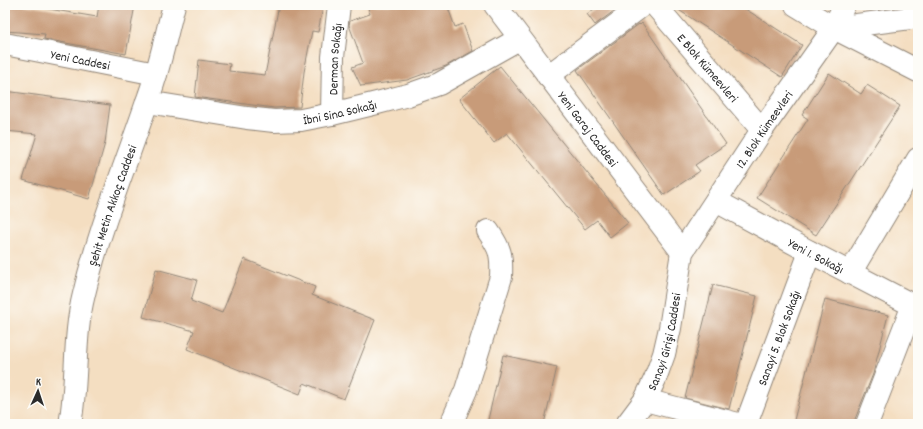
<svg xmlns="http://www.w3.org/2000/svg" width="923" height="429" font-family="Dekko,sans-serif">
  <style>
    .building { fill: #c89b79 }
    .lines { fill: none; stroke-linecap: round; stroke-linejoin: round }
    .minor-casing { stroke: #908476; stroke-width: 24 }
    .minor { stroke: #fff; stroke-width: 22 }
    .labels { text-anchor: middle; stroke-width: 3; stroke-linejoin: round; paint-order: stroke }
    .street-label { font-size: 13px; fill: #2b2b2b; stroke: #fdfcf7 }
  </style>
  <rect width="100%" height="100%" fill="#fdfcf7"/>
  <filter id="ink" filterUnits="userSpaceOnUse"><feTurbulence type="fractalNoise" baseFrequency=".025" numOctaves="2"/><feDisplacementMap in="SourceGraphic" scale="8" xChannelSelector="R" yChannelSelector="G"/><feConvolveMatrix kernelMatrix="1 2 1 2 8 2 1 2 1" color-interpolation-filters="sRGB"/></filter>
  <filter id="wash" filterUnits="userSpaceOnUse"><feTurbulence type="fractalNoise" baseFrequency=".012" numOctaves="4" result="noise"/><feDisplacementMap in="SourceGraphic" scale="16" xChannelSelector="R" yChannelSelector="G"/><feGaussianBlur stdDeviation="0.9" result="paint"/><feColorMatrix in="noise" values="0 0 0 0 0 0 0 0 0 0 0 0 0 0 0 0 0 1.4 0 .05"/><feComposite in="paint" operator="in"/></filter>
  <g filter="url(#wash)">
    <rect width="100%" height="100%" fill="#f4dec1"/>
    <g id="blocks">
      <g class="building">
        <polygon points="5,5 24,5 97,17 99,5 135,5 126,54 44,39 45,34 5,31"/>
        <polygon points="279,5 314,5 323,7 318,32 312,31 304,72 300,107 274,108 195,97 199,60 230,64 229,71 265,75"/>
        <polygon points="367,5 447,5 455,27 463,24 473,51 446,66 407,80 361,86 352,67 363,63 349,25 350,21 370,14"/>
        <polygon points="600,5 622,5 595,25 587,14"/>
        <polygon points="671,5 739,5 802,45 782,77"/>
        <polygon points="642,23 726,144 695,165 700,171 664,195 577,70 639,24 640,25"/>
        <polygon points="500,66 628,223 610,237 597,220 585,229 507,133 494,143 459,99"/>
        <polygon points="829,73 861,94 867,85 900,106 816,235 757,198 808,119 802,115"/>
        <polygon points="5,91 110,105 105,143 89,199 23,180 37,134 5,131"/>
        <polygon points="244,259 315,287 312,295 375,320 344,399 304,383 300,394 187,349 194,331 143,317 156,269 197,280 191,301 222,313"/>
        <polygon points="713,285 757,296 729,409 685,398"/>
        <polygon points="825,299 888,315 873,374 855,419 855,424 793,424"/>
        <polygon points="503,355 557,367 544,424 487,424"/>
      </g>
    </g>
  </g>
  <g filter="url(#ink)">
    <use href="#blocks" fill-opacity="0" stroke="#908476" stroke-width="1"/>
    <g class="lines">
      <defs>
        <g id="minor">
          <path id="s1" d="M 495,5 L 682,252"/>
          <path id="s2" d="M 655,5 L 762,130"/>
          <polyline points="796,5 834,28 918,71"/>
          <polyline points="834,28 918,17"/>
          <path id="s3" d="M 5,44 L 156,74"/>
          <polyline points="548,76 643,5"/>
          <path id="s4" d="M 147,102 L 247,118 L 274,121 L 301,120 L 332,114 L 377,103 L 408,95 L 439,84 L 519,39"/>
          <path id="s5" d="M 332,114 L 333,57 L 339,5"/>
          <path id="s6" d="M 716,201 L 810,252 L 918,308"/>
          <polyline points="850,273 918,159"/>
          <polyline points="645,400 738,424"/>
          <path id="s7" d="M 70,424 C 78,381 73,337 84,294 C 100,226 127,162 149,96 C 160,66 166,35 174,5"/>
          <path d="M 451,424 L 466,390 L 501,277 C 502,255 501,250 488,231"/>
          <path id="s8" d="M 627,424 L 645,400 L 655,379 L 664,354 L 670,328 L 682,252 L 762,130 L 834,28 L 844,5"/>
          <path id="s9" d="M 746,424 L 810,252"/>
          <polyline points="867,424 913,305"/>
        </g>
      </defs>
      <use href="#minor" class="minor-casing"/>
      <use href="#minor" class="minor"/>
    </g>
  </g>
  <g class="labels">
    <g class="street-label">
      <text dy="5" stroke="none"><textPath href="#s3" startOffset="77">Yeni Caddesi</textPath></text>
      <text dy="5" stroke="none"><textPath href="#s5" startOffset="55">Derman Sokağı</textPath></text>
      <text dy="5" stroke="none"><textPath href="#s2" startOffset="82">E Blok Kümeevleri</textPath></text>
      <text dy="5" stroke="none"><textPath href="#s4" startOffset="195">İbni Sina Sokağı</textPath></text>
      <text dy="5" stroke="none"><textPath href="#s1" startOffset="155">Yeni Garaj Caddesi</textPath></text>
      <text dy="5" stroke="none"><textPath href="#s8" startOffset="331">12. Blok Kümeevleri</textPath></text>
      <text dy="5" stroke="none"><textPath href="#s7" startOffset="224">Şehit Metin Akkoç Caddesi</textPath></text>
      <text dy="5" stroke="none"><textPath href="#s6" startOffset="114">Yeni 1. Sokağı</textPath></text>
      <text dy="5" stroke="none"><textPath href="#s9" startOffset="92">Sanayi 5. Blok Sokağı</textPath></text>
      <text dy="5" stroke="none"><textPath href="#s8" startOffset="92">Sanayi Girişi Caddesi</textPath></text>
    </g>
  </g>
  <rect width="923" height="429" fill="none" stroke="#fdfcf7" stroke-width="20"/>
  <g transform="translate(38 391) rotate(3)" stroke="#fdfcf7" stroke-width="3" paint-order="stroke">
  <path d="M0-3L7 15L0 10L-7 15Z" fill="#2b2b2b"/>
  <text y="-6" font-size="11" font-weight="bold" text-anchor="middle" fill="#2b2b2b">K</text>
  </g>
</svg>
